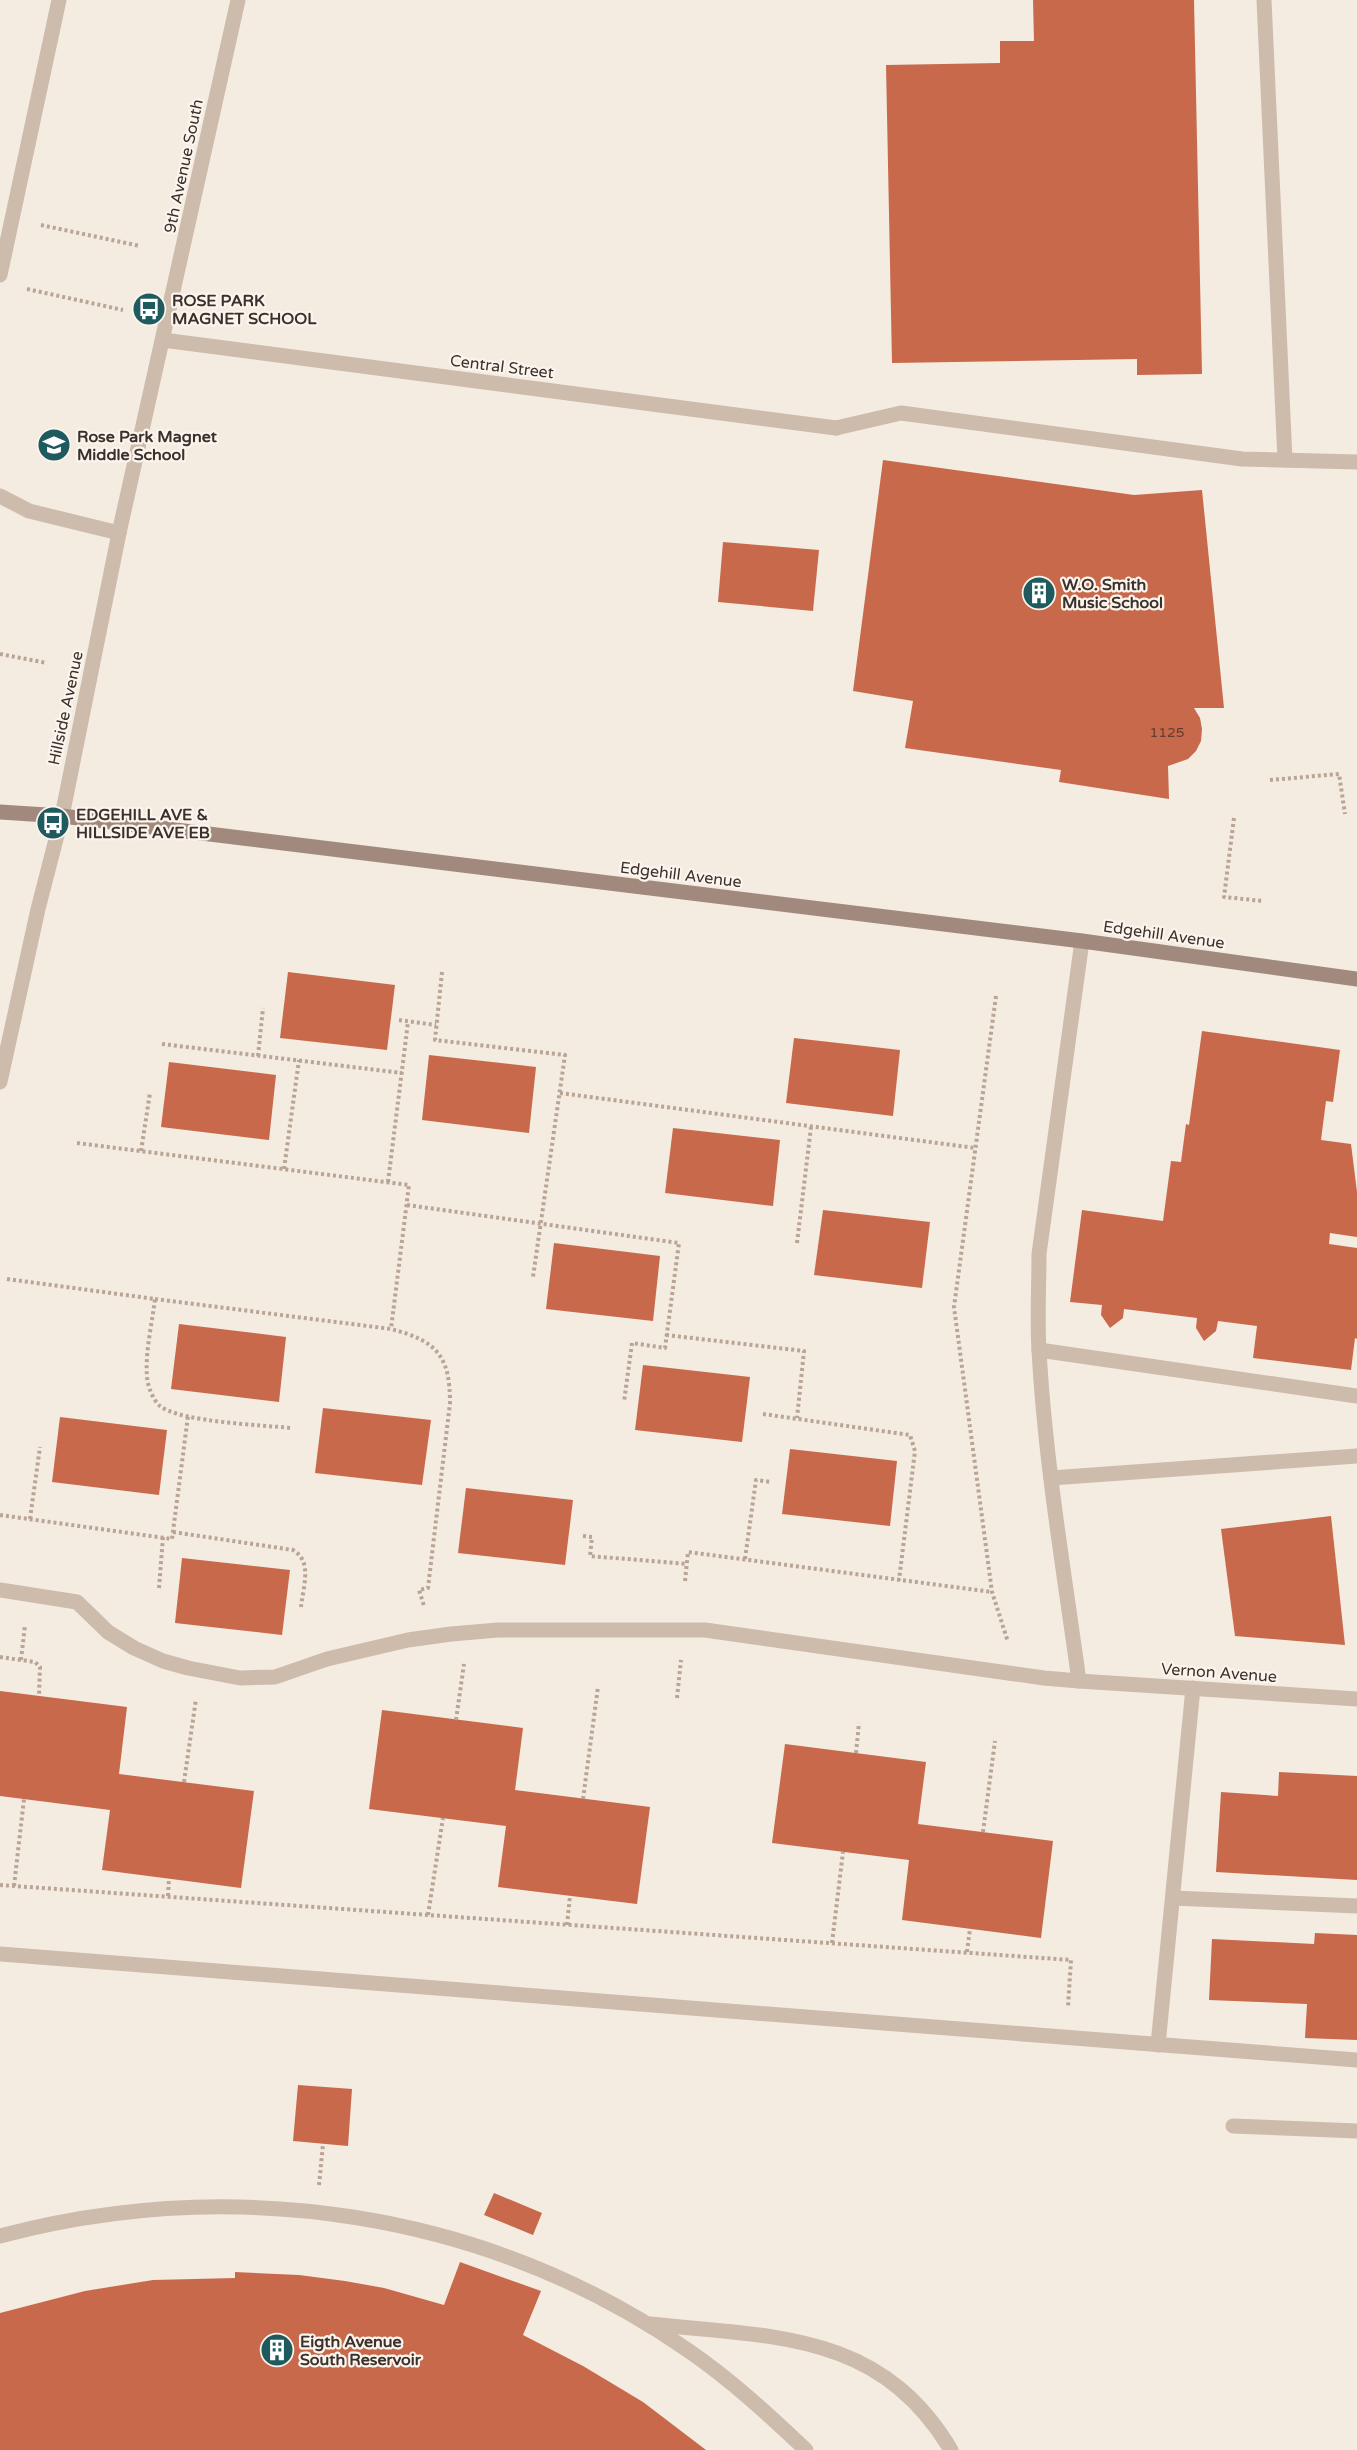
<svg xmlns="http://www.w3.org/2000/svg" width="1357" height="2450" font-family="'Varela Round',sans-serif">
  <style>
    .building { fill: #c8694b }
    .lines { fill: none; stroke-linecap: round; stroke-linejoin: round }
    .path { stroke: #b9a596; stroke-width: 4; stroke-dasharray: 3 3; stroke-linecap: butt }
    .lane { stroke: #cdbbac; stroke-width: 15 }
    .street { stroke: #cdbbac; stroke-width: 15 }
    .secondary { stroke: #a18a7d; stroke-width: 15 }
    .labels { text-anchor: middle; stroke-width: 4.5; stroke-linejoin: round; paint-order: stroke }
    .number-label { font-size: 14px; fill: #5e3e33 }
    .street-label { font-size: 16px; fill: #3b302b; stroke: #fbf5ee }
    .poi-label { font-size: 16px; font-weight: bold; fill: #3b302b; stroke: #fbf5ee; text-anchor: start }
  </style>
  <rect width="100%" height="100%" fill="#f4ebe1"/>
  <g class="building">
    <polygon points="1033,0 1194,0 1202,374 1137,375 1137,359 892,363 886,65 1000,63 1000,41 1034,41"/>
    <polygon points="883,460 1134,495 1202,490 1224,708 1194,708 1200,718 1202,729 1201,741 1196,751 1188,759 1168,766 1169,799 1059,782 1061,770 905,748 913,701 853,691"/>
    <polygon points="723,542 819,550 813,611 718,602"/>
    <polygon points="288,972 395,985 387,1050 280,1038"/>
    <polygon points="1202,1031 1340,1050 1333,1102 1326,1101 1321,1140 1351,1144 1357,1192 1357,1237 1330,1233 1329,1244 1357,1248 1357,1339 1355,1338 1351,1370 1253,1358 1257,1326 1218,1321 1216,1331 1204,1341 1196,1328 1197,1318 1124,1309 1123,1318 1110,1328 1101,1315 1102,1305 1070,1302 1082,1210 1163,1221 1171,1161 1181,1162 1186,1124 1189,1125"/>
    <polygon points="794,1038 900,1050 893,1116 786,1103"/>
    <polygon points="429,1055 536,1067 529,1133 422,1120"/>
    <polygon points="169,1062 276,1075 269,1140 161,1127"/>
    <polygon points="673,1128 780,1140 773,1206 665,1193"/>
    <polygon points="823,1210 930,1222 922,1288 814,1275"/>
    <polygon points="554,1243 660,1256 653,1321 546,1309"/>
    <polygon points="179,1324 286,1337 279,1402 171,1389"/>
    <polygon points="643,1365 750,1377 742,1442 635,1430"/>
    <polygon points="323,1408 431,1420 422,1485 315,1473"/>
    <polygon points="60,1417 167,1430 159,1495 52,1482"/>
    <polygon points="790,1449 897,1461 890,1526 782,1514"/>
    <polygon points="466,1488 573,1500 565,1565 458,1553"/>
    <polygon points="1331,1516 1345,1645 1235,1636 1221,1529"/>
    <polygon points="182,1558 290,1570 282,1635 175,1623"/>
    <polygon points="0,1691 127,1707 119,1774 254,1791 241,1888 102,1870 110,1810 0,1796"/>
    <polygon points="382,1710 523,1728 515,1790 650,1807 637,1904 498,1887 506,1826 369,1809"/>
    <polygon points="785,1744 926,1762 918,1824 1053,1841 1041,1938 902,1920 909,1860 772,1843"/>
    <polygon points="1279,1772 1357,1776 1357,1880 1216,1872 1221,1792 1278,1796"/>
    <polygon points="1315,1933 1357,1935 1357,2040 1305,2038 1307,2004 1209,2000 1212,1939 1314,1944"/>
    <polygon points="298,2085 352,2089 348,2146 293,2141"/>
    <polygon points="494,2193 542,2213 533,2235 484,2215"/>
    <polygon points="460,2262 541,2291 523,2335 583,2366 643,2402 706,2450 0,2450 0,2313 85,2291 153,2280 235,2278 235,2272 299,2275 345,2281 384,2288 444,2305"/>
  </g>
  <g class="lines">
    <g class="path">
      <polyline points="41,225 140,246"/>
      <polyline points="27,289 123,310"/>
      <polyline points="0,654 47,663"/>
      <polyline points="1270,780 1339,774 1345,814"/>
      <polyline points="1234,818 1224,897 1263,901"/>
      <polyline points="442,972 435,1040 565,1055 533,1277"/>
      <polyline points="996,996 954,1307 992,1592 1008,1642"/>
      <polyline points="399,1020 436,1025"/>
      <polyline points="162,1044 402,1073"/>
      <polyline points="258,1056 263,1008"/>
      <polyline points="560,1093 975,1148"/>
      <polyline points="77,1143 409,1185 391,1329"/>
      <polyline points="141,1151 150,1093"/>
      <polyline points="284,1169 299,1060"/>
      <polyline points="388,1182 408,1022"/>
      <polyline points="407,1205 679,1243 665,1348 632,1343 624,1402"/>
      <polyline points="797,1243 811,1127"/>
      <path d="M 7,1279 L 155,1299 C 152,1324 145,1352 147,1377 C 148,1387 153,1400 160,1406 C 180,1422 262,1425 291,1428"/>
      <path d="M 155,1299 L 391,1329 C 437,1341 450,1356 450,1403 L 428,1588 L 419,1590 L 424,1606"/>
      <polyline points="666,1335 804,1351 797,1418"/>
      <polyline points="763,1414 910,1435 915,1451 899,1580"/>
      <polyline points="0,1515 172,1539 188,1416"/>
      <polyline points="30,1519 40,1447"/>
      <path d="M 173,1532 L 293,1550 C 313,1562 303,1587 301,1607"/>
      <polyline points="583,1536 592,1537 590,1556 687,1564"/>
      <polyline points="745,1559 756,1480 772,1482"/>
      <polyline points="685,1581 688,1552 992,1592"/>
      <polyline points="159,1588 163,1537"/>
      <polyline points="0,1657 35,1662 40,1667 39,1695"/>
      <polyline points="21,1660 25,1625"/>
      <polyline points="677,1698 681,1660"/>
      <polyline points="456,1720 464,1664"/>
      <polyline points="856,1753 859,1723"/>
      <polyline points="184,1782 196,1699"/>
      <polyline points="583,1799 598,1687"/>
      <polyline points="983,1832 995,1741"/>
      <polyline points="0,1885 1071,1960 1068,2007"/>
      <polyline points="14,1886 24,1799"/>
      <polyline points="168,1896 169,1878"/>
      <polyline points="428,1915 443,1818"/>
      <polyline points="567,1925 570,1896"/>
      <polyline points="832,1943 843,1852"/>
      <polyline points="967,1952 970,1929"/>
      <polyline points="319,2185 323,2144"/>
    </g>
    <g class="lane">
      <polyline points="1264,0 1285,460"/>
      <polyline points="0,275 59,0"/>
      <polyline points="836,428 901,413 1242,459 1357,462"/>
      <polyline points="0,496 29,511 119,533"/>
      <polyline points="1039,1350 1357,1396"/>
      <polyline points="1051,1478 1357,1456"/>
      <path d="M 0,1590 L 77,1602 L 108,1632 L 134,1648 L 163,1661 L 188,1668 L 240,1678 L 275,1677 L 327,1659 L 408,1640 L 451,1634 L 498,1630 L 705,1630 L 1044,1678 L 1079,1681 C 1064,1571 1045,1461 1039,1350 C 1037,1318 1039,1286 1039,1254 L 1082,941"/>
      <polyline points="1173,1898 1357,1906"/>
      <polyline points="0,1954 1357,2060"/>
      <polyline points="1158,2045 1193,1688"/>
      <polyline points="1233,2126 1357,2131"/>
      <path d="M 0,2236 C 236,2174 487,2211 689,2351 C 731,2380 769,2415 806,2450"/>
      <path d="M 650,2324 C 772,2337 880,2331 951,2450"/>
    </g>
    <g class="street">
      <polyline points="163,340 836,428"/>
      <polyline points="0,1082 38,909 62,816 119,533 238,0"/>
      <polyline points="1079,1681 1357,1699"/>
    </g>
    <polyline class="secondary" points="0,812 62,816 1082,941 1357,979"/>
  </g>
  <defs>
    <symbol id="bus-disc" viewBox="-11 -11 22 22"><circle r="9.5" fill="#1f5a5e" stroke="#fbf5ee"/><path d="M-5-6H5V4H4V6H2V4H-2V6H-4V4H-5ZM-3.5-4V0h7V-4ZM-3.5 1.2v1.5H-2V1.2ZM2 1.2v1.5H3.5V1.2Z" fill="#fff"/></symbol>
    <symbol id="school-disc" viewBox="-11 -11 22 22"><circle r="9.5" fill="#1f5a5e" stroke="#fbf5ee"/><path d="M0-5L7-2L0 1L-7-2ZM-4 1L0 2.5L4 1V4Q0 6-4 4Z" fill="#fff"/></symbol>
    <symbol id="building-disc" viewBox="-11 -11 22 22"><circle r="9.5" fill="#1f5a5e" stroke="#fbf5ee"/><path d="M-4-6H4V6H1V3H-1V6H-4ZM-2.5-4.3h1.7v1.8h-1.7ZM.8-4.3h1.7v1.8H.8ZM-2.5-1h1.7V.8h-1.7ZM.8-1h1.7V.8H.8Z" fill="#fff"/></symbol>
  </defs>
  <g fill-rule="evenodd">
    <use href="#bus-disc" x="130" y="290" width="38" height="38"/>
    <use href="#school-disc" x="35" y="426" width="38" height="38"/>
    <use href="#building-disc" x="1020" y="574" width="38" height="38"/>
    <use href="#bus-disc" x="34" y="804" width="38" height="38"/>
    <use href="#building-disc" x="258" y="2331" width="38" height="38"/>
  </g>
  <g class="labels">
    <g class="number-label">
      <text x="1167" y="737">1125</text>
    </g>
    <g class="street-label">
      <text transform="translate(183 166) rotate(-78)" y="6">9th Avenue South</text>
      <text transform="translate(502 366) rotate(7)" y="6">Central Street</text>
      <text transform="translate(65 708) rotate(-78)" y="6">Hillside Avenue</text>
      <text transform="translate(681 874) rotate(7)" y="6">Edgehill Avenue</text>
      <text transform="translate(1164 934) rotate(8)" y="6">Edgehill Avenue</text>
      <text transform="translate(1219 1672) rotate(4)" y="6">Vernon Avenue</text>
    </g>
    <g class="poi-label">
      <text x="172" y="306">ROSE PARK<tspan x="172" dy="18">MAGNET SCHOOL</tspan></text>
      <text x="77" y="442">Rose Park Magnet<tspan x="77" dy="18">Middle School</tspan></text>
      <text x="1062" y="590">W.O. Smith<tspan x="1062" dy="18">Music School</tspan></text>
      <text x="76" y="820">EDGEHILL AVE &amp;<tspan x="76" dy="18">HILLSIDE AVE EB</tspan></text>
      <text x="300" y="2347">Eigth Avenue<tspan x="300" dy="18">South Reservoir</tspan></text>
    </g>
  </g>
</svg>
